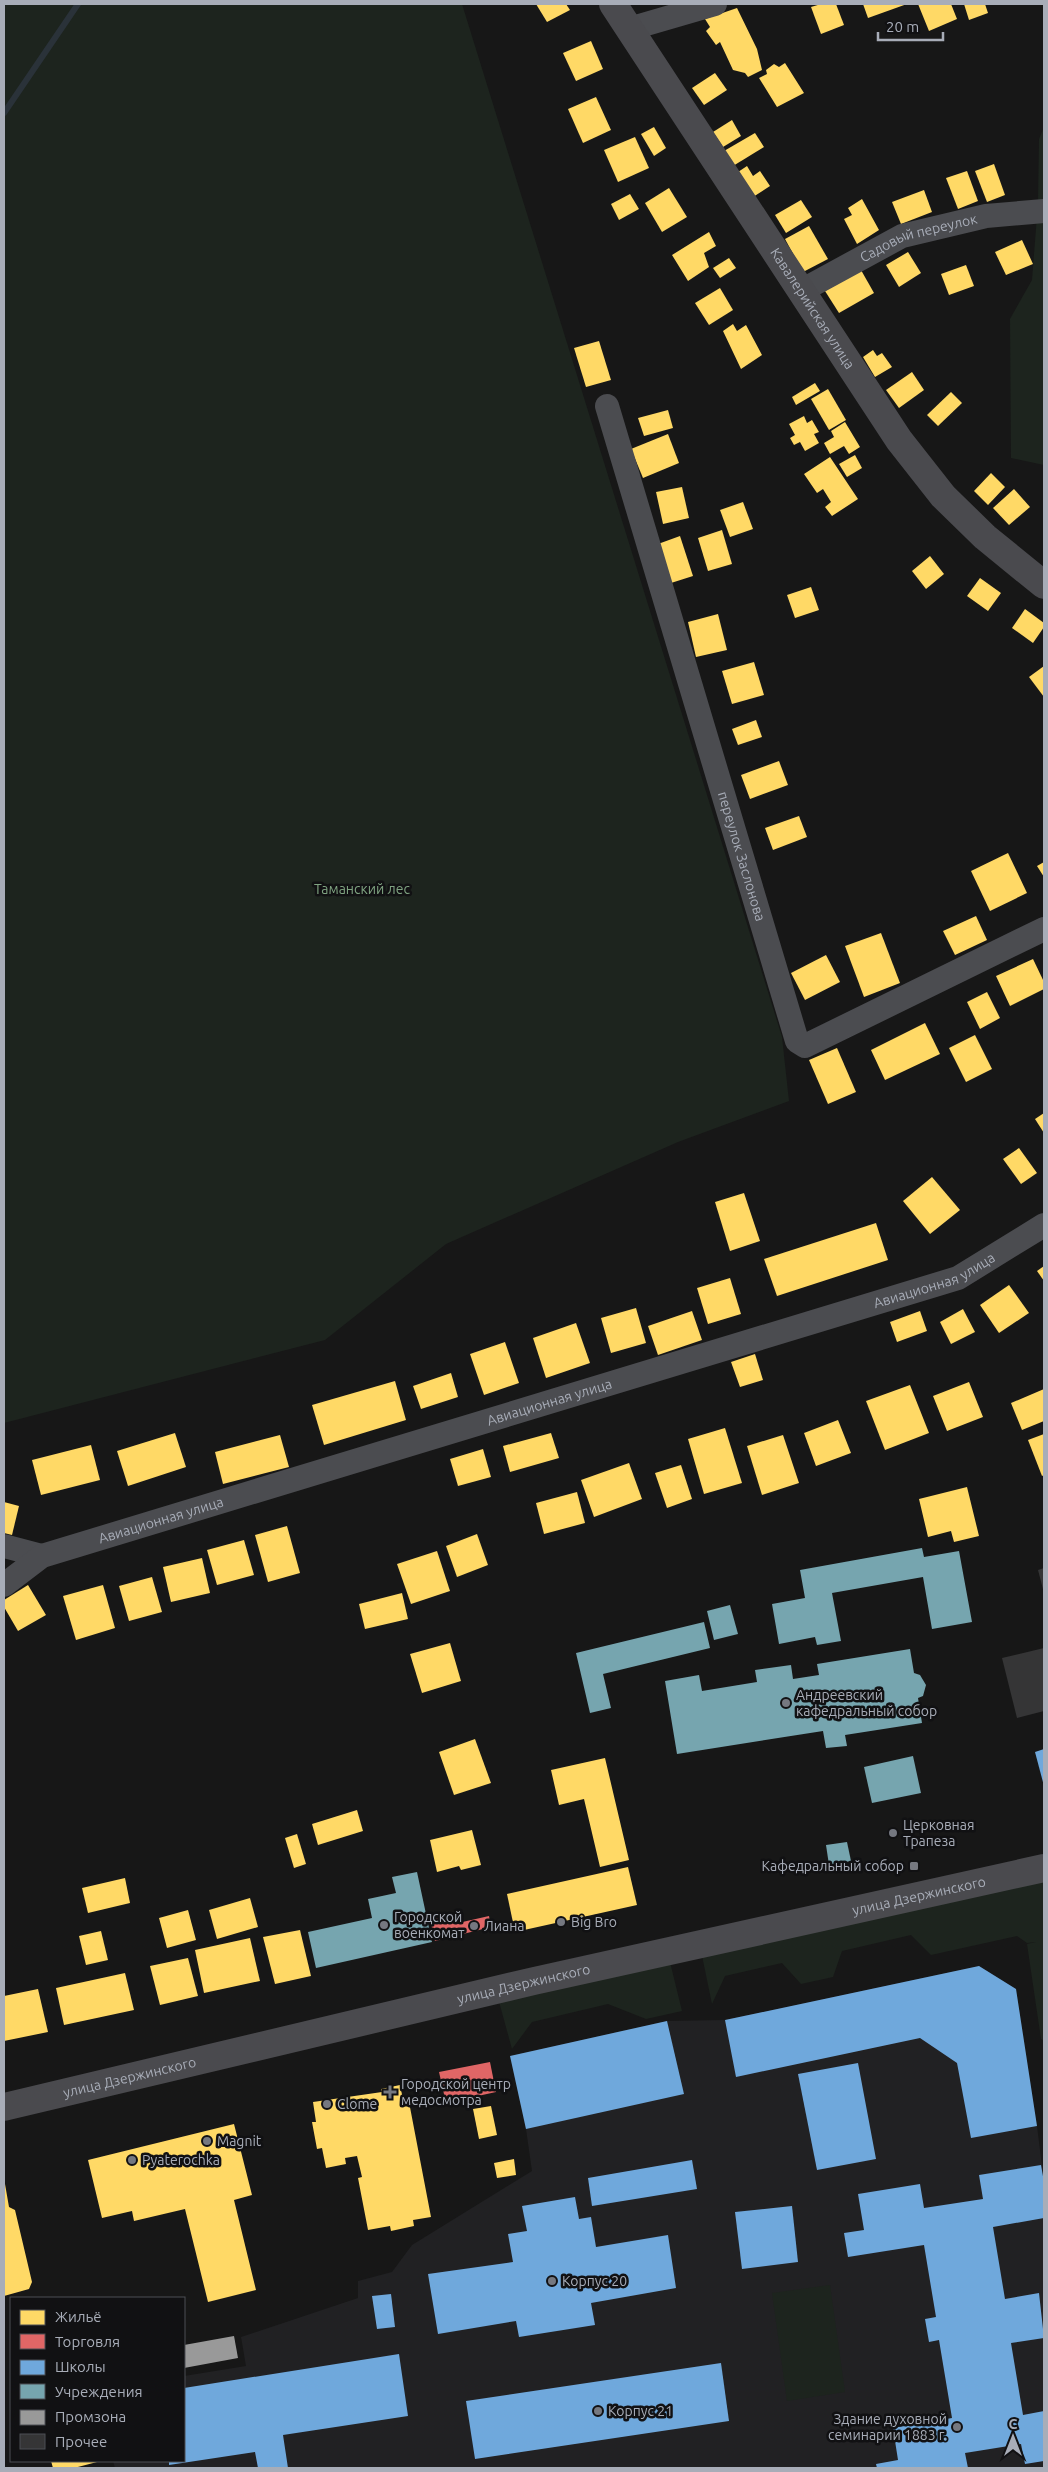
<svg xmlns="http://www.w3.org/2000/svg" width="1048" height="2472" font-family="Ubuntu,sans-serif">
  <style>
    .built { fill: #212123 }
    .green { fill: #1d241e }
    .homes { fill: #ffd966 }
    .shops { fill: #e06666 }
    .schools { fill: #6fa8dc }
    .public { fill: #76a5af }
    .industry { fill: #999 }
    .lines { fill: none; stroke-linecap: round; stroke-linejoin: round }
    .stream { stroke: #2a3239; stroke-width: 6 }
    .building { fill: #353536 }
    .street { stroke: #4b4c50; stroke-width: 24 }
    .secondary { stroke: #4a4a4e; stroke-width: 28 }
    .poi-dot { fill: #757880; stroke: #111113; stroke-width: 2 }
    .labels { text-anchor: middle; stroke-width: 5; stroke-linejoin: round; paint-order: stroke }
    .street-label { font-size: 14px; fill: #a8adb8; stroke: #111113 }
    .park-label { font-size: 14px; fill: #7fa381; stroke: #111113 }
    .poi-label { font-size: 14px; fill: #a8adb8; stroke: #111113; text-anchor: start }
  </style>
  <rect width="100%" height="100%" fill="#171717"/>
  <polygon class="built" points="979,1966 1016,1989 1037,2126 1044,2182 1044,2468 115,2468 113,2461 184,2461 184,2376 246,2366 241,2337 358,2298 358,2281 392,2272 412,2245 532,2171 526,2129 510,2056 667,2021 725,2020"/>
  <g class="green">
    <polygon points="4,4 462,4 782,1037 789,1101 678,1142 446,1244 325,1340 4,1423"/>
    <polygon points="1044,127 1044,465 1011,458 1010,319 1032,280 1038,203 1039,139"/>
    <polygon points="1044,1878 1044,2041 1041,2039 1027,1944 1036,1942 1027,1943 1017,1936 931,1955 911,1935 842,1951 833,1977 801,1984 782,1963 725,1976 712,2004 701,1951"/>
    <polygon points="669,1958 682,2011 646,2019 608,2004 532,2022 512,2049 498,1998"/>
    <polygon points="830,2285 845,2392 787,2401 772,2293"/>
  </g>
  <g class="homes">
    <polygon points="536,4 566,4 570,10 547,22"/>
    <polygon points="821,4 836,4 844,25 821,34 811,7"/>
    <polygon points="863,4 907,4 868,18"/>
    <polygon points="918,4 951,4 957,19 929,31"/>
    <polygon points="964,4 985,4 988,13 969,20"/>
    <polygon points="737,8 757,49 762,70 748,77 745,73 733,70 720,42 716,45 706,31 710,27 705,19"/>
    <polygon points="591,41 603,69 576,81 563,53"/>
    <polygon points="785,63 804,93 777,107 759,78 767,74 766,70 774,64 779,67"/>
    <polygon points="715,73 727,90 704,105 692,88"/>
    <polygon points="596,97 611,130 583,143 568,109"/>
    <polygon points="732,120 741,136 723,147 713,132"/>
    <polygon points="654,127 666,148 654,156 641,134"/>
    <polygon points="755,133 764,147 733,166 724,151"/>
    <polygon points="635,137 649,168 618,182 604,150"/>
    <polygon points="994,164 1005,195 987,202 975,171"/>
    <polygon points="747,166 753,176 760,171 770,186 753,197 738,172"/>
    <polygon points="967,171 978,201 958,209 946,178"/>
    <polygon points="669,188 687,217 662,232 645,203"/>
    <polygon points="924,190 932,212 901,224 892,202"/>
    <polygon points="630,194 639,209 619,220 611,204"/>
    <polygon points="862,199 879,230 857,244 844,219 852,215 848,208"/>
    <polygon points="801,200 812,217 786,233 775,215"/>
    <polygon points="809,226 828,259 803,272 785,239"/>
    <polygon points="709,232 716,246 704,253 709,267 688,281 672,255"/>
    <polygon points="1022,240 1033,264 1006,275 995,252"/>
    <polygon points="908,252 921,273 899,287 886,265"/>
    <polygon points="729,258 736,268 720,278 713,268"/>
    <polygon points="966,265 974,286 949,295 941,274"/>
    <polygon points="861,270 874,293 839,313 825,291"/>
    <polygon points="720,288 733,310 709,325 695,303"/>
    <polygon points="733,324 737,331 746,325 762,355 741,369 723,331"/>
    <polygon points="599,341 611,380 586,387 574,348"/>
    <polygon points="873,350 877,356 882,353 892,367 875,377 863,357"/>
    <polygon points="912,372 924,390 899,408 886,390"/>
    <polygon points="815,383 820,391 796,405 792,397"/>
    <polygon points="828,389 846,420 829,430 811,399"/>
    <polygon points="951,392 962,403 938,426 927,415"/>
    <polygon points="668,410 673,428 644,436 638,418"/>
    <polygon points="804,416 807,423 812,420 819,432 814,434 819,443 805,451 800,442 794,445 790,438 795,435 789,424"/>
    <polygon points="845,422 860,447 849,454 844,446 830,454 824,443 834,437 831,431"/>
    <polygon points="668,434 679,463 643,478 631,449"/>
    <polygon points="855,455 862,468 847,477 839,464"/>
    <polygon points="830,457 858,499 832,516 825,507 831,502 823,489 817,493 804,474"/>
    <polygon points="991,473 1005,487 988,505 974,491"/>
    <polygon points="682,487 689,518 663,524 656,492"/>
    <polygon points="1014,489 1030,507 1009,525 993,508"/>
    <polygon points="743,502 753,529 730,537 720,510"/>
    <polygon points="722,530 732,564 708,571 698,538"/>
    <polygon points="680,536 693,576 671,583 658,544"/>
    <polygon points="930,556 944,574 926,589 912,571"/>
    <polygon points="980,578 1001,593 988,611 967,596"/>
    <polygon points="811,587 819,610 795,618 787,595"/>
    <polygon points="1025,609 1044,623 1044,627 1033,643 1012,628"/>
    <polygon points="718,614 727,650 696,657 688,622"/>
    <polygon points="754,662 764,695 732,704 722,671"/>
    <polygon points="1044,666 1044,697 1029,677"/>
    <polygon points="756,720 762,737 738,745 732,729"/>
    <polygon points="779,761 788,785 750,799 741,775"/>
    <polygon points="799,816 807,837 773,850 765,828"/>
    <polygon points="1008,853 1027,893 990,911 971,871"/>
    <polygon points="1044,862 1044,877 1037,866"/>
    <polygon points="976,916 987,940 955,955 943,931"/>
    <polygon points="881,933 900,983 864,997 845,946"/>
    <polygon points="826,955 840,982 805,1000 791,973"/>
    <polygon points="1033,959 1044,982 1044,989 1010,1006 996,976"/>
    <polygon points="987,992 1000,1018 980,1029 967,1002"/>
    <polygon points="925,1023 940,1054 885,1080 871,1050"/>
    <polygon points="975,1035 992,1069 966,1082 949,1048"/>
    <polygon points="837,1048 856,1092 828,1104 809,1060"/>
    <polygon points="1044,1113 1044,1133 1035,1119"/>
    <polygon points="1019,1148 1037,1173 1021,1184 1003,1159"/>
    <polygon points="932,1177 960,1210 930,1234 903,1201"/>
    <polygon points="744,1193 760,1241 730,1251 715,1202"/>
    <polygon points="876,1223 888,1260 777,1296 764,1259"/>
    <polygon points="1044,1266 1044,1281 1037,1271"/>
    <polygon points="730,1278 741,1314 708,1324 697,1288"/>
    <polygon points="1009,1285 1029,1313 999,1333 980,1305"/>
    <polygon points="636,1308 646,1343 611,1353 601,1318"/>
    <polygon points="963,1309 975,1332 951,1344 940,1322"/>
    <polygon points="692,1311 702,1340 658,1355 648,1326"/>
    <polygon points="920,1311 927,1331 897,1342 890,1322"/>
    <polygon points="576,1323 590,1363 546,1378 533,1338"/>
    <polygon points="505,1342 519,1383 484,1395 470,1354"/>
    <polygon points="755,1354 763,1380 740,1387 731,1362"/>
    <polygon points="451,1373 458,1397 421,1409 413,1386"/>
    <polygon points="395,1381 406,1420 324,1445 312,1405"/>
    <polygon points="969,1382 983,1417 947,1431 933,1396"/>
    <polygon points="910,1385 929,1433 885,1450 866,1401"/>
    <polygon points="1044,1389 1044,1421 1022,1430 1011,1403"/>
    <polygon points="838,1420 851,1453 816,1466 804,1433"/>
    <polygon points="725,1428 742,1483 704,1494 688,1439"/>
    <polygon points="175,1433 186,1467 128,1486 117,1451"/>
    <polygon points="551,1433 559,1458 510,1472 503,1446"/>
    <polygon points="1044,1434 1044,1475 1042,1476 1028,1440"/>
    <polygon points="280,1435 289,1467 223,1484 215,1452"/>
    <polygon points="783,1435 799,1483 762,1495 747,1446"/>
    <polygon points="91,1445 100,1480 41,1495 32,1460"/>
    <polygon points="483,1449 491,1477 458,1486 450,1459"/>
    <polygon points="629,1463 642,1499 594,1517 581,1480"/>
    <polygon points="681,1465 692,1499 667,1508 655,1473"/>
    <polygon points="967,1487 979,1536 954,1542 951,1531 928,1537 919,1499"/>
    <polygon points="577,1492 585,1523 544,1534 536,1503"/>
    <polygon points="4,1502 19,1506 12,1535 4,1533"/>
    <polygon points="287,1526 300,1573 268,1582 255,1535"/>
    <polygon points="477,1534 488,1565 457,1577 446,1546"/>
    <polygon points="244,1540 254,1575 217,1585 207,1550"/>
    <polygon points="437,1551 450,1591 411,1604 397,1564"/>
    <polygon points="202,1558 210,1593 171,1602 163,1567"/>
    <polygon points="152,1577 162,1612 129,1621 119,1586"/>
    <polygon points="28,1585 46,1615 18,1631 4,1607 4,1600"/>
    <polygon points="103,1585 115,1628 76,1640 63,1596"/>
    <polygon points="402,1593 408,1619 365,1629 359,1604"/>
    <polygon points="450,1643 461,1681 422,1693 410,1654"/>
    <polygon points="475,1739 491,1783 454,1795 439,1752"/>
    <polygon points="605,1758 629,1860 600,1867 584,1799 559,1805 551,1770"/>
    <polygon points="357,1810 363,1831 318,1845 312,1824"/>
    <polygon points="472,1830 481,1865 461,1870 459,1866 437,1872 430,1840"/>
    <polygon points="297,1834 306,1864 294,1868 285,1838"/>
    <polygon points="628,1867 637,1905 515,1932 507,1894"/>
    <polygon points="125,1878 130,1903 88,1913 82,1888"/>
    <polygon points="250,1898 258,1927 217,1939 209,1910"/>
    <polygon points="188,1910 196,1940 167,1948 159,1918"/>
    <polygon points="300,1930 311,1976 275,1984 263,1937"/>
    <polygon points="101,1931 108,1960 86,1965 79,1936"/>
    <polygon points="250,1938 260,1981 204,1993 195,1950"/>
    <polygon points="188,1958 198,1996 160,2005 150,1966"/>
    <polygon points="125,1973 134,2010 64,2025 56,1988"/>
    <polygon points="38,1989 48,2032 4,2041 4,1996"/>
    <polygon points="400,2085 404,2104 409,2102 431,2217 413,2220 414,2226 391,2231 390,2226 368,2230 358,2178 362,2177 357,2156 345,2158 346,2164 326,2168 322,2148 317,2149 312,2122 316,2122 313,2102 382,2092 381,2089"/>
    <polygon points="491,2106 497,2135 479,2139 473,2109"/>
    <polygon points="234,2124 252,2195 234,2200 256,2290 208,2302 185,2209 134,2221 132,2211 102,2218 88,2160"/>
    <polygon points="514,2159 516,2175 497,2178 494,2163"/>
    <polygon points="5,2184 9,2207 15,2210 32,2282 29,2289 4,2296"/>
    <polygon points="51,2461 97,2461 97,2462 74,2468 53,2468"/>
  </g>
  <g class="shops">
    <polygon points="456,1914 458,1923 489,1916 491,1927 435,1941 430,1920"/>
    <polygon points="490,2062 496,2092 446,2103 439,2072"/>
  </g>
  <g class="schools">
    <polygon points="1044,1749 1044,1786 1035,1752"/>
    <polygon points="979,1966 1016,1989 1037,2126 971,2138 957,2063 920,2038 736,2077 725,2020"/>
    <polygon points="667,2021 684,2094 526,2129 510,2056"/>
    <polygon points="858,2063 876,2159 817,2170 798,2074"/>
    <polygon points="692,2160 697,2189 592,2206 588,2178"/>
    <polygon points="1041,2165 1044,2182 1044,2218 993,2227 1005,2299 1039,2293 1044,2338 1011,2343 1023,2415 1044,2411 1044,2461 1025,2464 1021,2444 965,2453 968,2468 877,2468 876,2464 898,2460 893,2428 952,2418 939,2340 929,2342 925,2319 936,2317 924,2245 848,2257 844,2233 864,2230 858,2194 920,2184 924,2208 983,2199 979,2175"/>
    <polygon points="575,2197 579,2219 591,2217 596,2247 668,2235 676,2288 591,2303 595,2325 519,2337 516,2321 438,2334 428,2274 513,2262 508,2234 527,2231 522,2206"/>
    <polygon points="792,2206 798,2262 742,2269 735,2212"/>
    <polygon points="391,2294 395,2327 377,2329 372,2296"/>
    <polygon points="399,2354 408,2416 283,2435 288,2468 258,2468 255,2452 169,2465 169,2461 184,2461 184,2388"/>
    <polygon points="721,2363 729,2421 475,2459 466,2401"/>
  </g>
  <g class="public">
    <polygon points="922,1548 924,1557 959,1551 972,1622 932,1629 923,1577 832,1593 841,1641 817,1645 815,1637 779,1644 772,1604 805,1598 800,1570"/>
    <polygon points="730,1605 738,1634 714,1640 707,1611"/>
    <polygon points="704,1622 710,1648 603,1674 611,1708 590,1713 576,1653"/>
    <polygon points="910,1649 914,1673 920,1675 926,1685 923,1696 918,1698 922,1723 845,1735 847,1746 826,1748 823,1731 677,1754 665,1681 699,1675 702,1691 757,1682 755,1670 791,1665 793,1679 819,1675 817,1664"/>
    <polygon points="913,1756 921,1793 872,1803 864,1767"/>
    <polygon points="847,1842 851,1861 829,1865 826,1845"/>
    <polygon points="417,1872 432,1942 316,1968 308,1932 372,1918 368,1899 396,1893 392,1877"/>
  </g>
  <polygon class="industry" points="234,2336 238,2358 184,2368 184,2345"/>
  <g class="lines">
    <polyline class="stream" points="4,113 78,4"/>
  </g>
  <g class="building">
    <polygon points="1044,1568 1044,1593 1038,1570"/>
    <polygon points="1044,1648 1044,1711 1017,1718 1002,1658"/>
  </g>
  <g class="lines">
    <g class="street">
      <polyline points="629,29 715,4"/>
      <path id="s1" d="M 801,291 L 902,236 L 986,216 L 1044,211"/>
      <path id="s2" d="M 607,406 L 797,1041 L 805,1046 L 1044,929"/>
      <polyline points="4,1546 42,1556"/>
      <path id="s3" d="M 4,1585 L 42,1556 L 958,1278 L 1044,1225"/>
    </g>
    <g class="secondary">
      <path id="s4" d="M 613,4 L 899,440 L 943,496 L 985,537 L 1044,585"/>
      <path id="s5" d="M 4,2107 L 534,1981 L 1044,1868"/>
    </g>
  </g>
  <g class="poi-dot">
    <circle cx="786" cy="1703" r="5"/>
    <circle cx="893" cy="1833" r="5"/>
    <rect x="909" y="1861" width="10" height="10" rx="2.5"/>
    <circle cx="561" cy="1922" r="5"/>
    <circle cx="384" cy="1925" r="5"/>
    <circle cx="474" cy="1926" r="5"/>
    <path d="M387.5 2084.5h5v5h5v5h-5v5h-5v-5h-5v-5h5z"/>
    <circle cx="327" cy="2104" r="5"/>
    <circle cx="207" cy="2141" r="5"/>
    <circle cx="132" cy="2160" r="5"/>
    <circle cx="552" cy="2281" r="5"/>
    <circle cx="598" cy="2411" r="5"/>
    <circle cx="957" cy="2427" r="5"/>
  </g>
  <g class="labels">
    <g class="street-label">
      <text dy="5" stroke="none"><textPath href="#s1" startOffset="130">Садовый переулок</textPath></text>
      <text dy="5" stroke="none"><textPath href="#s4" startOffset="364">Кавалерийская улица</textPath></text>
      <text dy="5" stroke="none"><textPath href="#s2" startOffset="470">переулок Заслонова</textPath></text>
      <text dy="5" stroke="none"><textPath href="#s3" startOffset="982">Авиационная улица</textPath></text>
      <text dy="5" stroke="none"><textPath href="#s3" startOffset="578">Авиационная улица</textPath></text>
      <text dy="5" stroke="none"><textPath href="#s3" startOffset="172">Авиационная улица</textPath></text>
      <text dy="5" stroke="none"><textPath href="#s5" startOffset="939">улица Дзержинского</textPath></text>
      <text dy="5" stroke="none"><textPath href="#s5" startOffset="534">улица Дзержинского</textPath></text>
      <text dy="5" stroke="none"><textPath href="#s5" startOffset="129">улица Дзержинского</textPath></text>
    </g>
    <g class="park-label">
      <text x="362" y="894">Таманский лес</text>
    </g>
    <g class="poi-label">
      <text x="796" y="1700">Андреевский<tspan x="796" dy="16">кафедральный собор</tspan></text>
      <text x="903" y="1830">Церковная<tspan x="903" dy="16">Трапеза</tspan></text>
      <text x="904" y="1871" text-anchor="end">Кафедральный собор</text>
      <text x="394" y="1922">Городской<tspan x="394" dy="16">военкомат</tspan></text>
      <text x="571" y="1927">Big Bro</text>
      <text x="484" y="1931">Лиана</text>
      <text x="401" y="2089">Городской центр<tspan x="401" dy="16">медосмотра</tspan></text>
      <text x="337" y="2109">Clome</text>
      <text x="217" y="2146">Magnit</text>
      <text x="142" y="2165">Pyaterochka</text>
      <text x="562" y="2286">Корпус 20</text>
      <text x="608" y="2416">Корпус 21</text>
      <text x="947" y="2424" text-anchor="end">Здание духовной<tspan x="947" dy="16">семинарии 1883 г.</tspan></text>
    </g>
  </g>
  <rect width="1048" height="2472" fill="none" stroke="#a8adb8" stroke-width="10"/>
  <rect x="10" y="2297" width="175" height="165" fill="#111113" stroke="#4d4f55"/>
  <rect x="20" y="2310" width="25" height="15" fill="#ffd966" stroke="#4d4f55"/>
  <text x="55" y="2322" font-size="15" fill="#a8adb8">Жильё</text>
  <rect x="20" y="2334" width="25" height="15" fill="#e06666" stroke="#4d4f55"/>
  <text x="55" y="2347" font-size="15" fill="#a8adb8">Торговля</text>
  <rect x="20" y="2360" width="25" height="15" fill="#6fa8dc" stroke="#4d4f55"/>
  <text x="55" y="2372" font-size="15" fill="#a8adb8">Школы</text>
  <rect x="20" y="2384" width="25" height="15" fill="#76a5af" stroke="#4d4f55"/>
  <text x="55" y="2397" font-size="15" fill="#a8adb8">Учреждения</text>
  <rect x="20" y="2410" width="25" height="15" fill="#999999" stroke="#4d4f55"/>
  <text x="55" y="2422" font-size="15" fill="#a8adb8">Промзона</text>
  <rect x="20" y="2434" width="25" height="15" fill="#353536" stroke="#4d4f55"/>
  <text x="55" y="2447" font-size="15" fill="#a8adb8">Прочее</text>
  <g transform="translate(1013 2437)" stroke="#111113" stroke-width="4" paint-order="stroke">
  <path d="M0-4L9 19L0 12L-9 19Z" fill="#a8adb8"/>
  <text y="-8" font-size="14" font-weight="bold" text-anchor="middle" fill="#a8adb8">С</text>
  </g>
  <path d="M878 32v8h65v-8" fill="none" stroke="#a8adb8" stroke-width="2.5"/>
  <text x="886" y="32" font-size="15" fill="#a8adb8" stroke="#111113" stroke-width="4" paint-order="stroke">20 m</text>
</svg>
